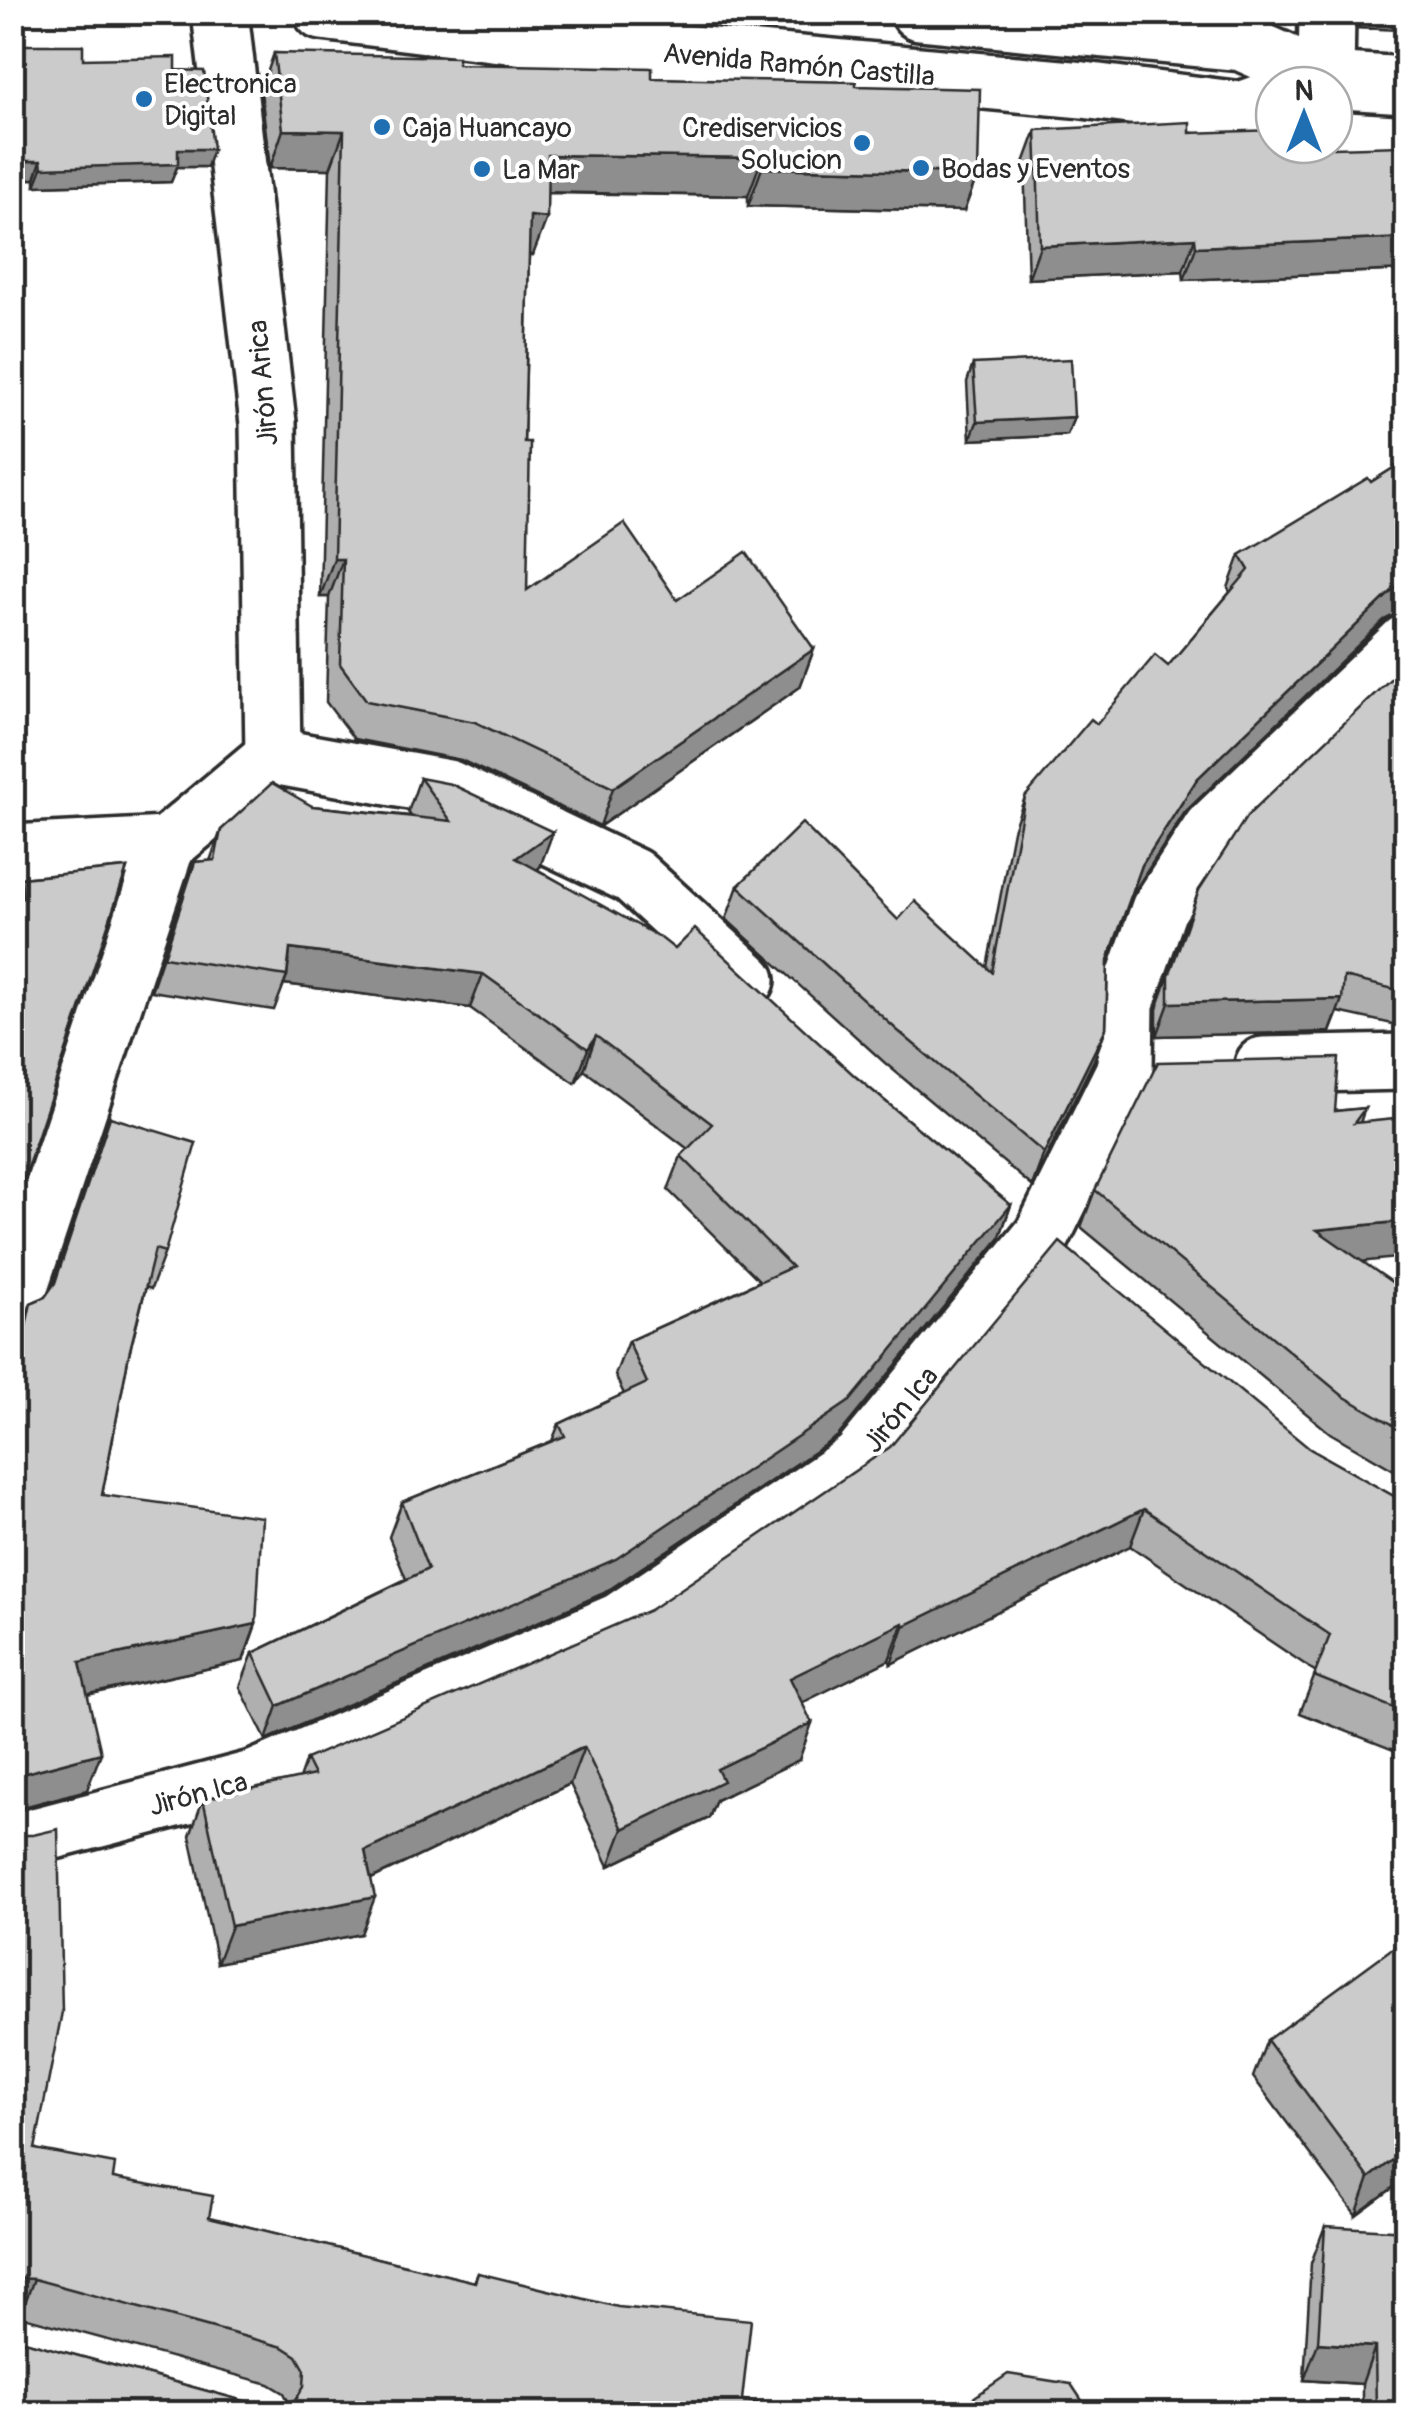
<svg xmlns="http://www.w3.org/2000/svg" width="1419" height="2426" font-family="Pangolin,sans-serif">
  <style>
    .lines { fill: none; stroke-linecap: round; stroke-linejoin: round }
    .minor-casing { stroke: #2b2b2b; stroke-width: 62 }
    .minor { stroke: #fff; stroke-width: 55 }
    .wall { fill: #afafaf; stroke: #2b2b2b; stroke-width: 2.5 }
    .shaded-wall { fill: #8e8e8e; stroke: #2b2b2b; stroke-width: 2.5 }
    .building { fill: #cbcbcb; stroke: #2b2b2b; stroke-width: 2.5 }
    .poi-dot { fill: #1f6fb2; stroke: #fff; stroke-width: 4 }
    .labels { text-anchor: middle; stroke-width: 8; stroke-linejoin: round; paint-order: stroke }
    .street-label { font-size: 28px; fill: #2b2b2b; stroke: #fff }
    .poi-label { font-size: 28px; fill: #2b2b2b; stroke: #fff; text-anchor: start }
  </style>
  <rect width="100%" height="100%" fill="#fff"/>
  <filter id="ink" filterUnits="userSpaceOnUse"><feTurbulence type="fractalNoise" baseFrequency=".01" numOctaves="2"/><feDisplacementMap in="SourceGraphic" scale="20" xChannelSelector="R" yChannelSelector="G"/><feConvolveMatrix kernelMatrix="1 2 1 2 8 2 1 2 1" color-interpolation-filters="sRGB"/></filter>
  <g filter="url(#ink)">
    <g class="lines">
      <defs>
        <g id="minor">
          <polyline points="220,12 268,423 273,756"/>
          <polyline points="322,12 573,43 1083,90 1241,110 1274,98"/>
          <polyline points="919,12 1242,43 1326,80 1406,85"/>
          <polyline points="1326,80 1327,12"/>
          <polyline points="273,756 448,788 633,876 747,980"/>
          <polyline points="12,853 167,845 273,756"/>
          <polyline points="1263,1065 1406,1062"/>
          <polyline points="12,1310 167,845"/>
          <polyline points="12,1842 256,1778 619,1621 859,1459 1042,1236 1125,1068 1126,1003 1159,909 1211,829 1406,643"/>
        </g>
      </defs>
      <use href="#minor" class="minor-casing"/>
      <use href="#minor" class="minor"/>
    </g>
    <g class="wall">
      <polygon points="1247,12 1300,12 1296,24 1276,24"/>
      <polygon points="1356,12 1406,12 1406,30 1358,28"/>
      <polygon points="274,53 458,64 652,78 856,86 978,173 964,211 748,206 748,196 547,193 533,255 529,255 524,442 527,590 677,600 814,649 800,687 600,826 461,760 354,739 326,702 329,597 320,597 330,169 270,168 261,91"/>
      <polygon points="83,59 176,70 207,167 177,167 171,182 35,186 35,179 12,179"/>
      <polygon points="1036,130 1190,133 1406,158 1406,270 1184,280 1183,271 1028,279 1024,163"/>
      <polygon points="973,364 1074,417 1067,435 970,440 967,382"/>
      <polygon points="1406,460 1406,613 1398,613 1384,620 1185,812 1131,897 1108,960 1106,1028 1094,1060 1032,1186 885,1063 726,919 738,886 898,920 987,967 1013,830 1025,797 1097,724 1168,666 1230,592 1228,588 1240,555 1371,482"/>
      <polygon points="1406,664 1406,1027 1338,1012 1330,1032 1157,1036 1157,1009 1199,890"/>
      <polygon points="420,778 540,867 537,869 675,949 856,1077 1011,1205 999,1239 838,1436 604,1593 266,1740 240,1687 253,1653 406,1579 389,1537 402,1502 552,1441 559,1424 624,1394 615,1375 628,1341 760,1281 668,1190 681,1156 688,1149 584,1070 575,1083 470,1008 284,984 274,1010 151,991 195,862 210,861 221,830 312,806 411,816 408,812"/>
      <polygon points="127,868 12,1213 13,899 21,878"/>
      <polygon points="1365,1108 1360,1123 1362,1262 1406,1292 1406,1477 1330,1433 1081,1227 1095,1190 1335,1111"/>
      <polygon points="110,1117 165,1252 151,1289 146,1287 129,1354 102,1495 256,1624 243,1661 87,1695 87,1790 12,1810 12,1363 17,1341 31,1303 45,1297 53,1286"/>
      <polygon points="1310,1449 1406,1503 1406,1755 1300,1713 1316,1672 1130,1546 891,1664 889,1660 802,1702 799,1760 716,1800 709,1818 609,1866 570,1784 371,1879 361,1934 217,1963 190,1836 203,1799 299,1779 306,1759"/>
      <polygon points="12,1832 35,2149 113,2178 209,2217 474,2282 478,2273 742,2400 12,2414 17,2339 266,2407 283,2407 289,2403 284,2393 269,2384 20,2316 12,2316"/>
      <polygon points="1406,1964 1406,2178 1356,2215 1253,2077 1267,2040"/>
      <polygon points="1325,2226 1406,2414 1362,2414 1362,2384 1304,2380 1311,2263"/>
    </g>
    <g class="shaded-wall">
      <polygon points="1280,12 1300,12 1296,24 1276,24"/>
      <polygon points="1364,12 1406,12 1406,30 1358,28"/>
      <polygon points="283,130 344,131 330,169 270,168"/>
      <polygon points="178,149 213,149 207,167 177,167 171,182 35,186 42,168"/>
      <polygon points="548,155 762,158 748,196 534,192"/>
      <polygon points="12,161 41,161 35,179 12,179"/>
      <polygon points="762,168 978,173 964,211 748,206"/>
      <polygon points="530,216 547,218 533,255 516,254"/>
      <polygon points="1195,238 1183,271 1028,279 1040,246"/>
      <polygon points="1406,238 1406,270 1184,280 1196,247"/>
      <polygon points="1074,417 1067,435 970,440 977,422"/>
      <polygon points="334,559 343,559 329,597 320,597"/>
      <polygon points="1406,582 1406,613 1398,613 1384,620 1185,812 1130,898 1142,865 1197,779 1396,587"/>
      <polygon points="814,649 800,687 600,826 613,788"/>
      <polygon points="553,832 540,867 504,892 516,858"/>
      <polygon points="290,949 483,974 470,1008 284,984 287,976"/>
      <polygon points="1342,999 1330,1032 1157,1036 1169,1003"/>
      <polygon points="1106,1028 1094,1060 1032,1186 1044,1153"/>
      <polygon points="596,1036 584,1070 575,1083 588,1049"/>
      <polygon points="1011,1205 999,1239 838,1436 604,1593 266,1740 278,1706"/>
      <polygon points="1406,1221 1406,1257 1304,1268 1317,1230"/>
      <polygon points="1144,1509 1130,1546 891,1664 904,1626"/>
      <polygon points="903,1623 889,1660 777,1715 790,1678"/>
      <polygon points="256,1624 243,1661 66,1699 80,1662"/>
      <polygon points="812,1723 799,1760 716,1800 709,1818 609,1866 623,1829 717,1769"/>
      <polygon points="584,1747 570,1784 352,1888 365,1851"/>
      <polygon points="101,1753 87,1790 12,1810 12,1777 18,1775"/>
      <polygon points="375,1897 361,1934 217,1963 231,1926"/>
      <polygon points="1406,2150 1406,2178 1356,2215 1369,2178"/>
      <polygon points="19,2278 34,2279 20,2316 12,2316 12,2282"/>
      <polygon points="1318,2343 1375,2347 1362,2384 1304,2380"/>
    </g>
    <g class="building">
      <polygon points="12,45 83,45 83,59 176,57 176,70 204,71 213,149 178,149 178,164 42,168 41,161 12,161"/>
      <polygon points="274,53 458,57 458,64 652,68 652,78 856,82 856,86 980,89 978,173 762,168 762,158 548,155 547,218 530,216 524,442 530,442 527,590 624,523 677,600 746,552 814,649 613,788 475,722 367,701 340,664 343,559 334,559 344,131 283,130"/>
      <polygon points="1190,122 1190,133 1274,130 1274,145 1334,145 1334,148 1401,146 1402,158 1406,158 1406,238 1196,247 1195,238 1040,246 1036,130"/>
      <polygon points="1071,359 1074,417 977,422 973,364"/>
      <polygon points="1406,460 1406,582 1396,587 1197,779 1142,865 1108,960 1106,1028 1044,1153 897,1030 738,886 802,823 898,920 915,901 992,972 1025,797 1091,719 1097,724 1155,655 1168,666 1249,570 1240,555 1368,478 1371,482"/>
      <polygon points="1406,664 1406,992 1344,977 1342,999 1169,1003 1169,976 1199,890 1247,816"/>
      <polygon points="420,778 451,784 553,832 516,858 661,938 675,949 695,929 856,1077 1011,1205 850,1401 616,1559 278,1706 253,1653 428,1569 402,1502 565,1436 559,1424 647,1383 628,1341 792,1267 681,1156 712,1124 596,1036 588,1049 483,974 290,949 287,976 164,957 195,862 215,860 221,830 272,783 312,806 451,821"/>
      <polygon points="127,868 12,1213 12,899 23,898 21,878"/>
      <polygon points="1339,1058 1335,1111 1365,1108 1354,1123 1406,1118 1406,1221 1317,1230 1406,1292 1406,1432 1343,1396 1095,1190 1158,1062"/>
      <polygon points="110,1117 196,1143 165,1252 155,1249 129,1354 102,1495 262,1517 256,1624 80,1662 101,1753 18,1775 12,1777 12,1392 31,1303 45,1297 55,1283"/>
      <polygon points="1060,1242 1310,1449 1406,1503 1406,1713 1314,1676 1330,1635 1144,1509 904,1626 903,1623 790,1678 812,1723 717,1769 723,1781 623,1829 584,1747 365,1851 375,1897 231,1926 203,1799 314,1775 306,1759 650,1610 890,1447"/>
      <polygon points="58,1829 62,2012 35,2149 115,2164 113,2178 213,2196 209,2217 475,2282 478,2273 618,2307 751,2320 742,2400 812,2414 12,2414 12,2336 17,2339 266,2407 283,2407 297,2398 304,2386 305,2370 297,2356 283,2347 34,2279 19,2278 12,2282 12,1832 16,1835 33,1835"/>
      <polygon points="1394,1947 1406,1964 1406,2150 1369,2178 1267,2040"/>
      <polygon points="1325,2226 1406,2231 1406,2414 1376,2414 1375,2347 1318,2343"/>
      <polygon points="1008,2374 1071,2384 1091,2414 950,2414"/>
      <polygon points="856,2400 932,2414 853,2414"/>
    </g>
  </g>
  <g class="poi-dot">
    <circle cx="144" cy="99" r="10"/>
    <circle cx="382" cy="127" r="10"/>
    <circle cx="862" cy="143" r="10"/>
    <circle cx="921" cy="168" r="10"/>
    <circle cx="482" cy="169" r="10"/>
  </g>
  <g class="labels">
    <g class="street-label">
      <text transform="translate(799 64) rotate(5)" y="10">Avenida Ramón Castilla</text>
      <text transform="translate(262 383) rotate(-95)" y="10">Jirón Arica</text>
      <text transform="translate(900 1409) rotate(-51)" y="10">Jirón Ica</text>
      <text transform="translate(198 1793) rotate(-15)" y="10">Jirón Ica</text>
    </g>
    <g class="poi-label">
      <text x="164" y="93">Electronica<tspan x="164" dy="32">Digital</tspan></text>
      <text x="402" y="137">Caja Huancayo</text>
      <text x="842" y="137" text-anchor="end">Crediservicios<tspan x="842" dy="32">Solucion</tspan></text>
      <text x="941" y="178">Bodas y Eventos</text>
      <text x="502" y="179">La Mar</text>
    </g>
  </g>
  <rect width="1419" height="2426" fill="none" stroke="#fff" stroke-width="50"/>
  <rect x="25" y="25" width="1369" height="2376" fill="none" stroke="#2b2b2b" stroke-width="4" filter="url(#ink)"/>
  <g transform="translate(1304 115)"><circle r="48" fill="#ffffff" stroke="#aaaaaa" stroke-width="2.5"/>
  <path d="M0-8L18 38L0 25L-18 38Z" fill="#1f6fb2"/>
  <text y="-15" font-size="28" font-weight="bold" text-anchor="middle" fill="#2b2b2b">N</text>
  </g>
</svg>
